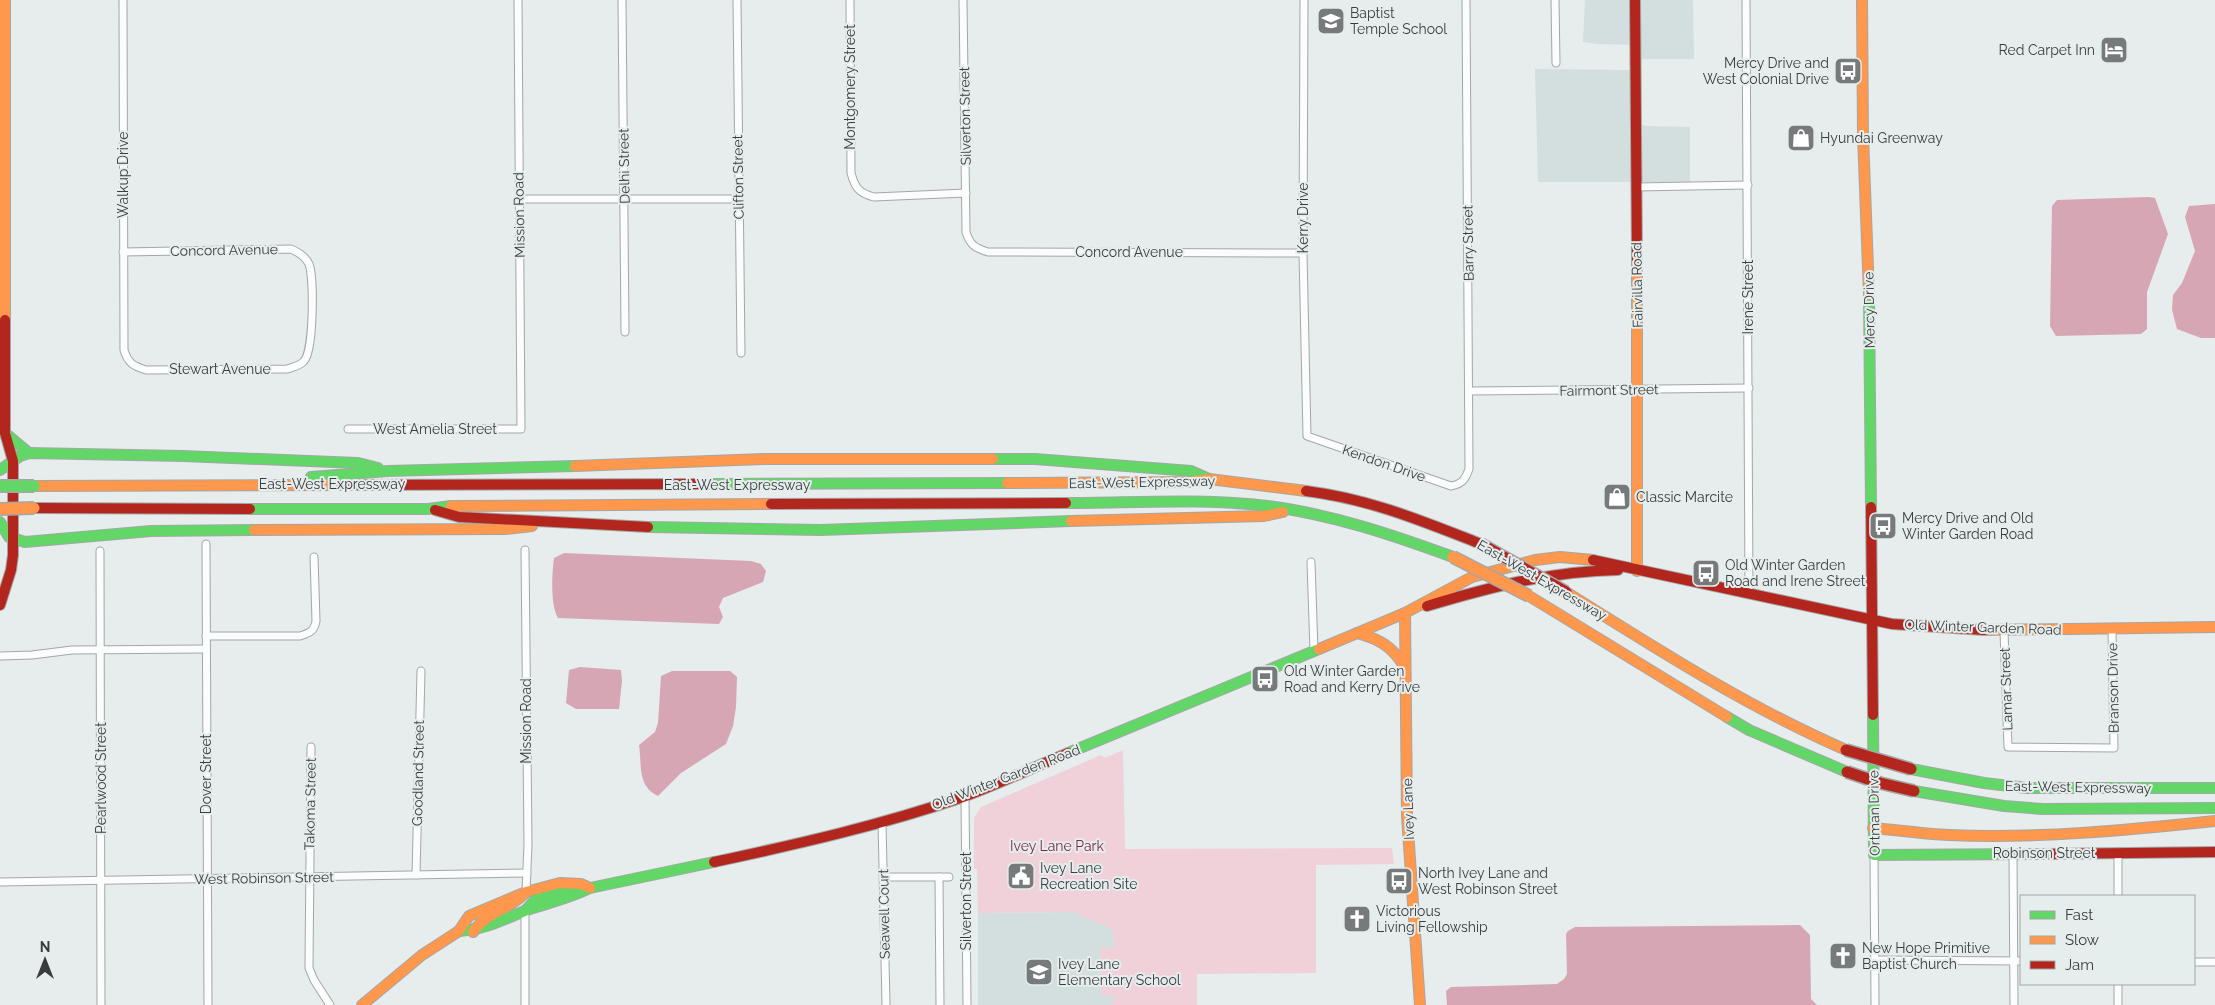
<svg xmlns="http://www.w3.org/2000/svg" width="2215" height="1005" font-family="Raleway,sans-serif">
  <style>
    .built { fill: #d3dede }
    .green { fill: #f0d1da }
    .water { fill: #d7a6b5 }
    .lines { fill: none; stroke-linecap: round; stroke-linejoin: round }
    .street-casing { stroke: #a3a7a7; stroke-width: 9 }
    .fast-casing { stroke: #a3a7a7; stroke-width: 12 }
    .slow-casing { stroke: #a3a7a7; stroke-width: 12 }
    .jam-casing { stroke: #a3a7a7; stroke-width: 12 }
    .street { stroke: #fbfcfc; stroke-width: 7 }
    .fast { stroke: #63d668; stroke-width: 10 }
    .slow { stroke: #ff974d; stroke-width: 10 }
    .jam { stroke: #b3261e; stroke-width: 10 }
    .fast-bridge-casing { stroke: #a3a7a7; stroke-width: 14; stroke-linecap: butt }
    .slow-bridge-casing { stroke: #a3a7a7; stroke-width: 14; stroke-linecap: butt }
    .jam-bridge-casing { stroke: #a3a7a7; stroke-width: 14; stroke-linecap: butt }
    .fast-bridge { stroke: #63d668; stroke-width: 11 }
    .slow-bridge { stroke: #ff974d; stroke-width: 11 }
    .jam-bridge { stroke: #b3261e; stroke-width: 11 }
    .labels { text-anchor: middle; stroke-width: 4; stroke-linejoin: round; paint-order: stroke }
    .poi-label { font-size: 14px; fill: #393c3c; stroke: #e6eded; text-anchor: start }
    .street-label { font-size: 14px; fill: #393c3c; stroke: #e6eded }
    .park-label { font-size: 14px; fill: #7c2648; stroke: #e6eded }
  </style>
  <rect width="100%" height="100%" fill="#e7ecec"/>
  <g class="built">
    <polygon points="1585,0 1693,0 1694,59 1639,59 1638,45 1598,44 1583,42"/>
    <polygon points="1535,69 1631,70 1631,122 1647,126 1690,127 1690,182 1538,182"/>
    <polygon points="1073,912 1114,930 1113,948 1100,949 1101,996 1113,996 1113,1005 978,1005 978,913"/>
  </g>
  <polygon class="green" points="1123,750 1125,849 1392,848 1394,864 1316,865 1316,973 1197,974 1197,1005 1113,1005 1113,996 1101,996 1100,948 1113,948 1114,930 1073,912 978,913 977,869 974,869 974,818 981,807 1101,755 1105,758"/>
  <g class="water">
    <polygon points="2149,197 2155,198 2168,234 2147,292 2147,329 2141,334 2056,336 2050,326 2052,206 2057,200"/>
    <polygon points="2215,204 2215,338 2201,338 2177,329 2172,310 2173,295 2182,283 2195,251 2185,217 2189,206"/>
    <path d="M 564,553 L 751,561 L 761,564 L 766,571 L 763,582 L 723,598 L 719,607 L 723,617 L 719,624 L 558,618 C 550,605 552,573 554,558 Z"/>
    <polygon points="580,667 621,670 622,681 619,709 576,709 566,703 569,670"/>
    <path d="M 672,671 L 730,671 L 737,677 L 736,707 L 733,726 L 726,744 L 681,773 L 658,796 C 637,786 642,765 639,745 L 655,732 L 658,723 L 661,676 Z"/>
    <polygon points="1800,925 1810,935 1811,999 1817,1005 1822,1005 1447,1005 1446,991 1451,987 1557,984 1564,979 1567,974 1566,934 1568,931 1575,927"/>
  </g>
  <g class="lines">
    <defs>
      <g id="street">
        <path d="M 123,0 L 124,350 C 128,363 133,366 146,370 L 287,369 C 293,367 300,366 304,361 C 314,350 314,277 309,264 C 305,256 299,253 291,249 L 123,252"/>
        <polyline points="622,0 625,332"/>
        <polyline points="737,0 741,353"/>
        <path d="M 850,0 L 851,173 C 855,188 859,193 874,197 L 966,193"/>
        <path d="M 963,0 L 966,232 C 970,245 975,248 988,252 L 1303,253"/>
        <path d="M 1304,0 L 1303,253 L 1307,436 L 1451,486 C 1462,484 1465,480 1469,469 L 1466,0"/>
        <polyline points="1555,0 1556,63"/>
        <polyline points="1746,0 1749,593"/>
        <polyline points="1636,187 1748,185"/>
        <polyline points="519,199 738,199"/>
        <polyline points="1469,391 1749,388"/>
        <polyline points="348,429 521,429 518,0"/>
        <polyline points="206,544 208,1005"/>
        <polyline points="525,550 528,844 526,892"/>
        <polyline points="100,551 101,1005"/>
        <polyline points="1311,562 1314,651"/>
        <polyline points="2004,631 2008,747 2114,748 2112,629"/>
        <path d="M 206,636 L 300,636 C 309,633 314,632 316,621 L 314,557"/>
        <polyline points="0,656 32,655 72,650 206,649"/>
        <polyline points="311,747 309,968 314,980 330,1005"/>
        <polyline points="965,796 967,1005"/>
        <polyline points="882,822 886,1005"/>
        <polyline points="2118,852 2118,896"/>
        <polyline points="2013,853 2014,1005"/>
        <polyline points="1874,855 1875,1005"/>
        <polyline points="416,875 421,671"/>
        <polyline points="884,877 949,877"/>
        <polyline points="939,877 940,1005"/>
        <polyline points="0,882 527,873"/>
        <polyline points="1876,960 2021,961"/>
        <polyline points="2194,962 2215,962"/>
        <polyline points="2118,984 2118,1005"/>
        <polyline points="525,1005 525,911"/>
      </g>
      <g id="fast">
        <polyline points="1869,295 1871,507"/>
        <polyline points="5,433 29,453"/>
        <polyline points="993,459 1035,459 1191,471 1209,479"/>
        <polyline points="0,470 20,456 29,453 183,456 358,463 378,468"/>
        <polyline points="311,477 388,471 575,466"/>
        <polyline points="711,484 1007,483"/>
        <path d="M 1066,503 C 1131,503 1203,498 1267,506 C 1331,514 1393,535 1453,557"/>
        <polyline points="250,509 428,509 451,506"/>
        <polyline points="0,522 9,537 25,542 151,531 254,530"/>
        <polyline points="648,527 821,530 1071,521"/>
        <polyline points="1873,715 1874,855 2044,854"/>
        <polyline points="1727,717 1749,730 1847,772"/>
        <polyline points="1068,753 1319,649"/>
        <polyline points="1911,769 1984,783 2027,788 2215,788"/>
        <polyline points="1914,791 2004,806 2043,809 2215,808"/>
        <polyline points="526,910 536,899 577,886"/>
        <path d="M 459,931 C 484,930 504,919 527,910 C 548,903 570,898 590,888 L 714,862"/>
      </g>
      <g id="slow">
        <polyline points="5,0 5,320"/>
        <polyline points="1862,0 1863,135 1869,295"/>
        <polyline points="1637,259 1637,571"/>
        <polyline points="575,466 765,459 993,459"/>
        <polyline points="1007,483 1187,482 1209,479 1306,491"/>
        <polyline points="34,486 341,485"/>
        <polyline points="451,506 771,504"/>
        <polyline points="1071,521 1264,516 1283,512"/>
        <polyline points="254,530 505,529 532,526"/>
        <path d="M 1566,592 C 1657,649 1747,707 1846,750"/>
        <polyline points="1529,596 1727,717"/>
        <polyline points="1405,613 1407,816 1420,1005"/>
        <polyline points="1984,630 2215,627"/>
        <path d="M 1357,633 C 1379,639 1392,646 1404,666"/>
        <polyline points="1319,649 1405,613 1472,577 1535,560 1560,557 1593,560"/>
        <path d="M 1873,828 C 1898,830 1924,834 1949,835 C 2035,839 2129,830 2215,821"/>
        <path d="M 473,932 C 486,913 508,910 524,894"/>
        <polyline points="362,1005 422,955 459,931 469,916 526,892 560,883 581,884 590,888"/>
      </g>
      <g id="jam">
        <polyline points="1635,0 1637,259"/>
        <polyline points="341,485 711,484"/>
        <path d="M 1306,491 C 1370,499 1422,521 1481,544"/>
        <polyline points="771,504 1066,503"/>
        <polyline points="1871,507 1873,715"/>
        <polyline points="34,508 250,509"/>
        <polyline points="435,510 459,517 648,527"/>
        <polyline points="1593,560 1892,624 1984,630"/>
        <polyline points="0,605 11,570 13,555 13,461 5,433 5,320"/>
        <path d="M 1427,606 C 1490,587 1552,571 1618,570"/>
        <polyline points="2044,854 2215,852"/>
        <path d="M 714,862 C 798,844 882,825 963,797 C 999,784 1034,767 1068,753"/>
      </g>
    </defs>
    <use href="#street" class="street-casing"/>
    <use href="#fast" class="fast-casing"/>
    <use href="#slow" class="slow-casing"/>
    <use href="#jam" class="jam-casing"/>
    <use href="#street" class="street"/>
    <use href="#fast" class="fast"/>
    <use href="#slow" class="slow"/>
    <use href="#jam" class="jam"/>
    <defs>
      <polyline id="fast-bridge" points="0,486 34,486"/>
      <g id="slow-bridge">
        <polyline points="0,509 34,508"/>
        <polyline points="1453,557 1529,596"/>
      </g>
      <g id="jam-bridge">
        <polyline points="1481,544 1566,592"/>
        <polyline points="1846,750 1911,769"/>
        <polyline points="1847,772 1880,783 1914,791"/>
      </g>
    </defs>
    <use href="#fast-bridge" class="fast-bridge-casing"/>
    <use href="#slow-bridge" class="slow-bridge-casing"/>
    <use href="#jam-bridge" class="jam-bridge-casing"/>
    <use href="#fast-bridge" class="fast-bridge"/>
    <use href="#slow-bridge" class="slow-bridge"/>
    <use href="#jam-bridge" class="jam-bridge"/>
  </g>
  <defs>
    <symbol id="school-square" viewBox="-11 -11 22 22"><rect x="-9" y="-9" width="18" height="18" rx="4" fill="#767a7a" stroke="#e6eded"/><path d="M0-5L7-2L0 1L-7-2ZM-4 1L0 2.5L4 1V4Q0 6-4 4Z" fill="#fff"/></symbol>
    <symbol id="hotel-square" viewBox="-11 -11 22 22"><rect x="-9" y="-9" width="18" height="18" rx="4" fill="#767a7a" stroke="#e6eded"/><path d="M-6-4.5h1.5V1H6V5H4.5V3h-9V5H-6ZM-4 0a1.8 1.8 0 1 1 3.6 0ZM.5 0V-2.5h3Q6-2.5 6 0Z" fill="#fff"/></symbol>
    <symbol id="bus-square" viewBox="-11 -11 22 22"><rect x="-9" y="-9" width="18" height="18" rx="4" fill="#767a7a" stroke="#e6eded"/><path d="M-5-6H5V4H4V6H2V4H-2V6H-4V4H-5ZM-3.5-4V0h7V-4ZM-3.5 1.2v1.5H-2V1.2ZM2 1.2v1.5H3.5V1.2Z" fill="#fff"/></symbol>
    <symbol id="shop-square" viewBox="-11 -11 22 22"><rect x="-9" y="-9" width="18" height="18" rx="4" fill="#767a7a" stroke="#e6eded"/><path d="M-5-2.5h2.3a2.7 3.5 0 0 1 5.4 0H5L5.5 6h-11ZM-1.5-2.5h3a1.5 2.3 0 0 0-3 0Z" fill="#fff"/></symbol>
    <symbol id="civic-square" viewBox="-11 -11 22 22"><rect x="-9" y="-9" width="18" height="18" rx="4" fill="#767a7a" stroke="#e6eded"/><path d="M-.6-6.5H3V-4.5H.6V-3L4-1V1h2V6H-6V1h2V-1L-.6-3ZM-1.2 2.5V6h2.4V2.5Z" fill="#fff"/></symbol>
    <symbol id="church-square" viewBox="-11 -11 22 22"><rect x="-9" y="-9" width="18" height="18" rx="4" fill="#767a7a" stroke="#e6eded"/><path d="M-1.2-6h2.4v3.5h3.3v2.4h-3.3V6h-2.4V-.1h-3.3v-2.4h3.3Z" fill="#fff"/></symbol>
  </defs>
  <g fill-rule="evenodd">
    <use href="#school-square" x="1315" y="5" width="32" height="32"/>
    <use href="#hotel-square" x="2098" y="34" width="32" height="32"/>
    <use href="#bus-square" x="1832" y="55" width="32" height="32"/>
    <use href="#shop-square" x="1785" y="122" width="32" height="32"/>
    <use href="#shop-square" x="1601" y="481" width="32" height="32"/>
    <use href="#bus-square" x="1867" y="510" width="32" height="32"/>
    <use href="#bus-square" x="1690" y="557" width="32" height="32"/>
    <use href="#bus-square" x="1249" y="663" width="32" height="32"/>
    <use href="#civic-square" x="1005" y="860" width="32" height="32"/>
    <use href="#bus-square" x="1383" y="865" width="32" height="32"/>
    <use href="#church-square" x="1341" y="903" width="32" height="32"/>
    <use href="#church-square" x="1827" y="940" width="32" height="32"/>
    <use href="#school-square" x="1023" y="956" width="32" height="32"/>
  </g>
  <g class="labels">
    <g class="poi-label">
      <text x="1350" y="18">Baptist<tspan x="1350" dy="16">Temple School</tspan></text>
      <text x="2095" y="55" text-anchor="end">Red Carpet Inn</text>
      <text x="1829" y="68" text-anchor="end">Mercy Drive and<tspan x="1829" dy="16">West Colonial Drive</tspan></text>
      <text x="1820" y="143">Hyundai Greenway</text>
      <text x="1636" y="502">Classic Marcite</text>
      <text x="1902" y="523">Mercy Drive and Old<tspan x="1902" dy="16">Winter Garden Road</tspan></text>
      <text x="1725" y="570">Old Winter Garden<tspan x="1725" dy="16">Road and Irene Street</tspan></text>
      <text x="1284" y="676">Old Winter Garden<tspan x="1284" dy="16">Road and Kerry Drive</tspan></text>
      <text x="1040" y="873">Ivey Lane<tspan x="1040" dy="16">Recreation Site</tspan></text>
      <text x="1418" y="878">North Ivey Lane and<tspan x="1418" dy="16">West Robinson Street</tspan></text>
      <text x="1376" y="916">Victorious<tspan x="1376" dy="16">Living Fellowship</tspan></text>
      <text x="1862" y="953">New Hope Primitive<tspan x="1862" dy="16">Baptist Church</tspan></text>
      <text x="1058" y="969">Ivey Lane<tspan x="1058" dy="16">Elementary School</tspan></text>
    </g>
    <g class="street-label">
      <text transform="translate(850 87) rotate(-90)" y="5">Montgomery Street</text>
      <text transform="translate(965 116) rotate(-91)" y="5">Silverton Street</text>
      <text transform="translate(624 166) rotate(-91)" y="5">Delhi Street</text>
      <text transform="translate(123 175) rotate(-90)" y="5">Walkup Drive</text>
      <text transform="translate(738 177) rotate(-91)" y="5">Clifton Street</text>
      <text transform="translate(519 215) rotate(-91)" y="5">Mission Road</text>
      <text transform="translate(1303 218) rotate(-90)" y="5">Kerry Drive</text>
      <text transform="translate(1468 243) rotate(-91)" y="5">Barry Street</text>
      <text transform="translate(224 250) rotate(-1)" y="5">Concord Avenue</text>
      <text x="1129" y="257">Concord Avenue</text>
      <text transform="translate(1637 285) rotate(-91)" y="5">Fairvilla Road</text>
      <text transform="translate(1748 297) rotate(-90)" y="5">Irene Street</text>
      <text transform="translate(1869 310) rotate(-91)" y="5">Mercy Drive</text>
      <text x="220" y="374">Stewart Avenue</text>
      <text transform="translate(1609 390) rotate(-1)" y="5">Fairmont Street</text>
      <text x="435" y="434">West Amelia Street</text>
      <text transform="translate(1384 463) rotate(19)" y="5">Kendon Drive</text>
      <text transform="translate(1142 482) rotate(-1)" y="5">East-West Expressway</text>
      <text x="332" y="489">East-West Expressway</text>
      <text x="737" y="490">East-West Expressway</text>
      <text transform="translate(1542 580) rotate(30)" y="5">East-West Expressway</text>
      <text transform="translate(1983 627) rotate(2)" y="5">Old Winter Garden Road</text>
      <text transform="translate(2113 688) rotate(-91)" y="5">Branson Drive</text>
      <text transform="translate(2006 689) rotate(-92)" y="5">Lamar Street</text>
      <text transform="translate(526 721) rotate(-90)" y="5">Mission Road</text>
      <text transform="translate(418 773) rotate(-89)" y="5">Goodland Street</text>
      <text transform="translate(206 774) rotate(-90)" y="5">Dover Street</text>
      <text transform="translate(1006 777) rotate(-21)" y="5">Old Winter Garden Road</text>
      <text transform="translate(101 778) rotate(-90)" y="5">Pearlwood Street</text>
      <text transform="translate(2078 787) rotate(1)" y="5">East-West Expressway</text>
      <text transform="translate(310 804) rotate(-89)" y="5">Takoma Street</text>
      <text transform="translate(1408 809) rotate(-92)" y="5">Ivey Lane</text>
      <text transform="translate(1874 813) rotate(-91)" y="5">Ortman Drive</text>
      <text x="2044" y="858">Robinson Street</text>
      <text transform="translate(264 878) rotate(-1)" y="5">West Robinson Street</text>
      <text transform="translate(966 901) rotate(-90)" y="5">Silverton Street</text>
      <text transform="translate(884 914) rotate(-91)" y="5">Seawell Court</text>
    </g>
    <g class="park-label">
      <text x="1057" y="851">Ivey Lane Park</text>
    </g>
  </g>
  <rect x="2020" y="895" width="175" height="90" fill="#e6eded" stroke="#a1a6a6"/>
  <rect x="2030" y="911" width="25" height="8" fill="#63d668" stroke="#a1a6a6"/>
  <text x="2065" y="920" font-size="15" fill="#393c3c">Fast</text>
  <rect x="2030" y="936" width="25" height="8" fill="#ff974d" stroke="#a1a6a6"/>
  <text x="2065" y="945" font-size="15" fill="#393c3c">Slow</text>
  <rect x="2030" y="961" width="25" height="8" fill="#b3261e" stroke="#a1a6a6"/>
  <text x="2065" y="970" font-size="15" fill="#393c3c">Jam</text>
  <g transform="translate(45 960)" stroke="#e6eded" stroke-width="4" paint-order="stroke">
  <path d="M0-4L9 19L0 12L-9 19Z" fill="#393c3c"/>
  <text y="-8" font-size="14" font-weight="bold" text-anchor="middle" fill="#393c3c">N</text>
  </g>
</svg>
